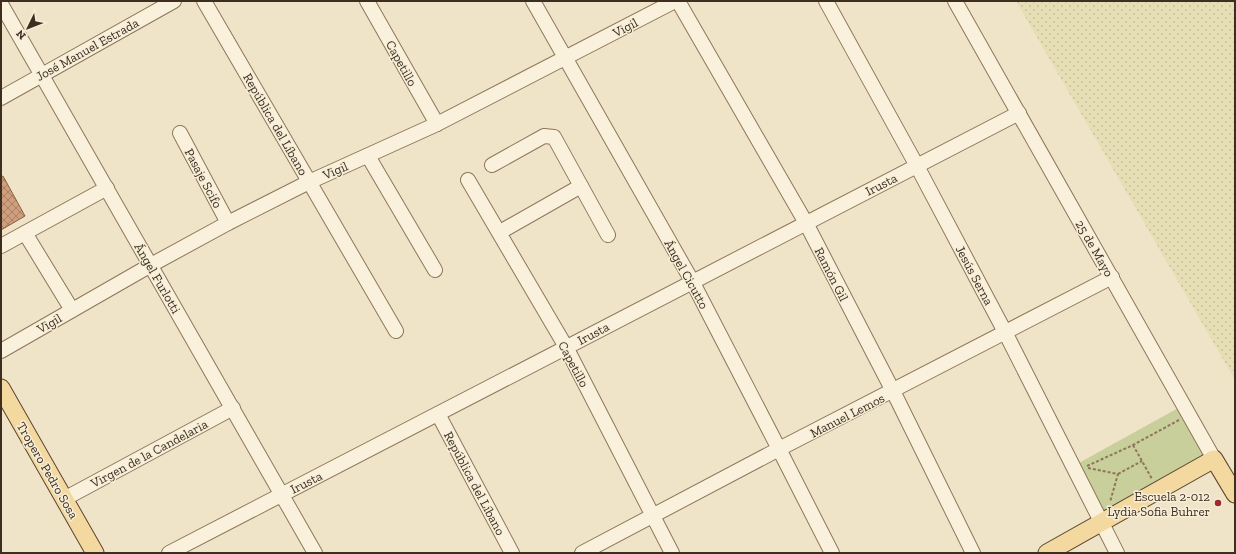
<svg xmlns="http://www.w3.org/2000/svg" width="1236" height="554" font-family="'Zilla Slab',serif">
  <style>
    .farmland { fill: url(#farmland-dots) }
    .park { fill: #c9cf9b }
    .building { fill: url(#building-cross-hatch); stroke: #8d5f41 }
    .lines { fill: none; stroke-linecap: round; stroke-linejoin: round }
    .minor-casing { stroke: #8d765c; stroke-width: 16 }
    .major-casing { stroke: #5b4430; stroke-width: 19 }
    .path { stroke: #8d765c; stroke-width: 2; stroke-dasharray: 3 2; stroke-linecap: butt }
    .minor { stroke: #faf1dc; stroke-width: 14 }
    .major { stroke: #f3d9a0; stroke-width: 17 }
    .poi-dot { fill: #9e2a2b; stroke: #f7eed8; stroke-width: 1.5 }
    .labels { text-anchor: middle; stroke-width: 3; stroke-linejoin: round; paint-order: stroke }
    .street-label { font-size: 13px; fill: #3d2e20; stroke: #f7eed8 }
    .poi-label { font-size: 13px; fill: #3d2e20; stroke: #f7eed8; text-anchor: end }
  </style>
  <defs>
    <pattern id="farmland-dots" width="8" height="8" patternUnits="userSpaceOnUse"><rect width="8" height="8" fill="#e6deb5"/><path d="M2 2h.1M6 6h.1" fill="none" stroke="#c6bf9b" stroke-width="1.8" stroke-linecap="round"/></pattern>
    <pattern id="building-cross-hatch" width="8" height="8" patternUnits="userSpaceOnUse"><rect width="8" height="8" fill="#cf9f7d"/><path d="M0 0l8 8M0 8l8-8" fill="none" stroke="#a98266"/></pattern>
  </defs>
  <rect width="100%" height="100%" fill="#f0e4c8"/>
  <polygon class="farmland" points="1016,1 1235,1 1235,380"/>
  <polygon class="park" points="1180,407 1207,456 1103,513 1077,464"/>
  <polygon class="building" points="3,176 25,216 1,230 1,177"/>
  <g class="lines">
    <defs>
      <g id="minor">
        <polyline points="204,1 396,331"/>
        <polyline points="367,1 437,124"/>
        <polyline points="533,1 692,281 779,449 832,553"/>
        <polyline points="678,1 806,223 893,391 973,553"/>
        <polyline points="826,1 917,166 1005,332 1117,553"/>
        <polyline points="955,1 1214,459"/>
        <polyline points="1,4 315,553"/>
        <polyline points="1,98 174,1"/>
        <polyline points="180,133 228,223"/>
        <polyline points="368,156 435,270"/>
        <polyline points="492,165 544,136 554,137 608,235"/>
        <polyline points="468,180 566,347 672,553"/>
        <polyline points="500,232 581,186"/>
        <polyline points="25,233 72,310"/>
        <polyline points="1,246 107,188"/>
        <polyline points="1,351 151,265 228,223 309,182 437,124 675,1"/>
        <polyline points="438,414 512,553"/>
        <polyline points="64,499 233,408"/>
        <polyline points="169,553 1019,113"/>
        <polyline points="582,553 779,449 1112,277"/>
      </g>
      <g id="major">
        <polyline points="1,388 95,553"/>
        <polyline points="1047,553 1214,459 1235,494"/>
      </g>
    </defs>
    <use href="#minor" class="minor-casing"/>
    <use href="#major" class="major-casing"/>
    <g class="path">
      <polyline points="1133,445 1152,479"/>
      <polyline points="1087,466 1133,445 1179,420"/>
      <polyline points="1088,468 1118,474 1110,502"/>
      <polyline points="1118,474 1142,461"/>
    </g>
    <use href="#minor" class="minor"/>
    <use href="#major" class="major"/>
  </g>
  <circle class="poi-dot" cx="1218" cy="503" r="4"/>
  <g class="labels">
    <g class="street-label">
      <text transform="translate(625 27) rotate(-28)" y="5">Vigil</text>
      <text transform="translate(87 49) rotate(-29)" y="5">José Manuel Estrada</text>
      <text transform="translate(402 63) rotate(61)" y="5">Capetillo</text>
      <text transform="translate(276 124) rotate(60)" y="5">República del Líbano</text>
      <text transform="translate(335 170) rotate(-24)" y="5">Vigil</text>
      <text transform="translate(204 178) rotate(62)" y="5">Pasaje Scifo</text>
      <text transform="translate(881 184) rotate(-27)" y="5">Irusta</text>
      <text transform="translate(1095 248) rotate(60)" y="5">25 de Mayo</text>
      <text transform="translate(687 274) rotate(61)" y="5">Ángel Cicutto</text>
      <text transform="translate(832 274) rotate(63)" y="5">Ramón Gil</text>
      <text transform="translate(975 275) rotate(62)" y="5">Jesús Serna</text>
      <text transform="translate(158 278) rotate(60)" y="5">Ángel Furlotti</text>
      <text transform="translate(49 323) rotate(-30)" y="5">Vigil</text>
      <text transform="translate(593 333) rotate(-28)" y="5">Irusta</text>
      <text transform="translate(574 364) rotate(62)" y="5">Capetillo</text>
      <text transform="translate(847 415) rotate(-27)" y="5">Manuel Lemos</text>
      <text transform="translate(149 453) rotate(-28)" y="5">Virgen de la Candelaria</text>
      <text transform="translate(48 470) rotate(60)" y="5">Tropero Pedro Sosa</text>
      <text transform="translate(306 482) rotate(-27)" y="5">Irusta</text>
      <text transform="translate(475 483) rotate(62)" y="5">República del Líbano</text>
    </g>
    <g class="poi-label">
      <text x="1210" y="501">Escuela 2-012<tspan x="1210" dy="15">Lydia Sofia Buhrer</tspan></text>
    </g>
  </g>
  <rect width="1236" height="554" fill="none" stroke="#3d2e20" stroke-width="4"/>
  <g transform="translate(28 28) rotate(227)" stroke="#f7eed8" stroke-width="3" paint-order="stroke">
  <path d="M0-3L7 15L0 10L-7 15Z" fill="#3d2e20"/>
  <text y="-6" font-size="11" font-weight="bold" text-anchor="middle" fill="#3d2e20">N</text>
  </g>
</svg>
